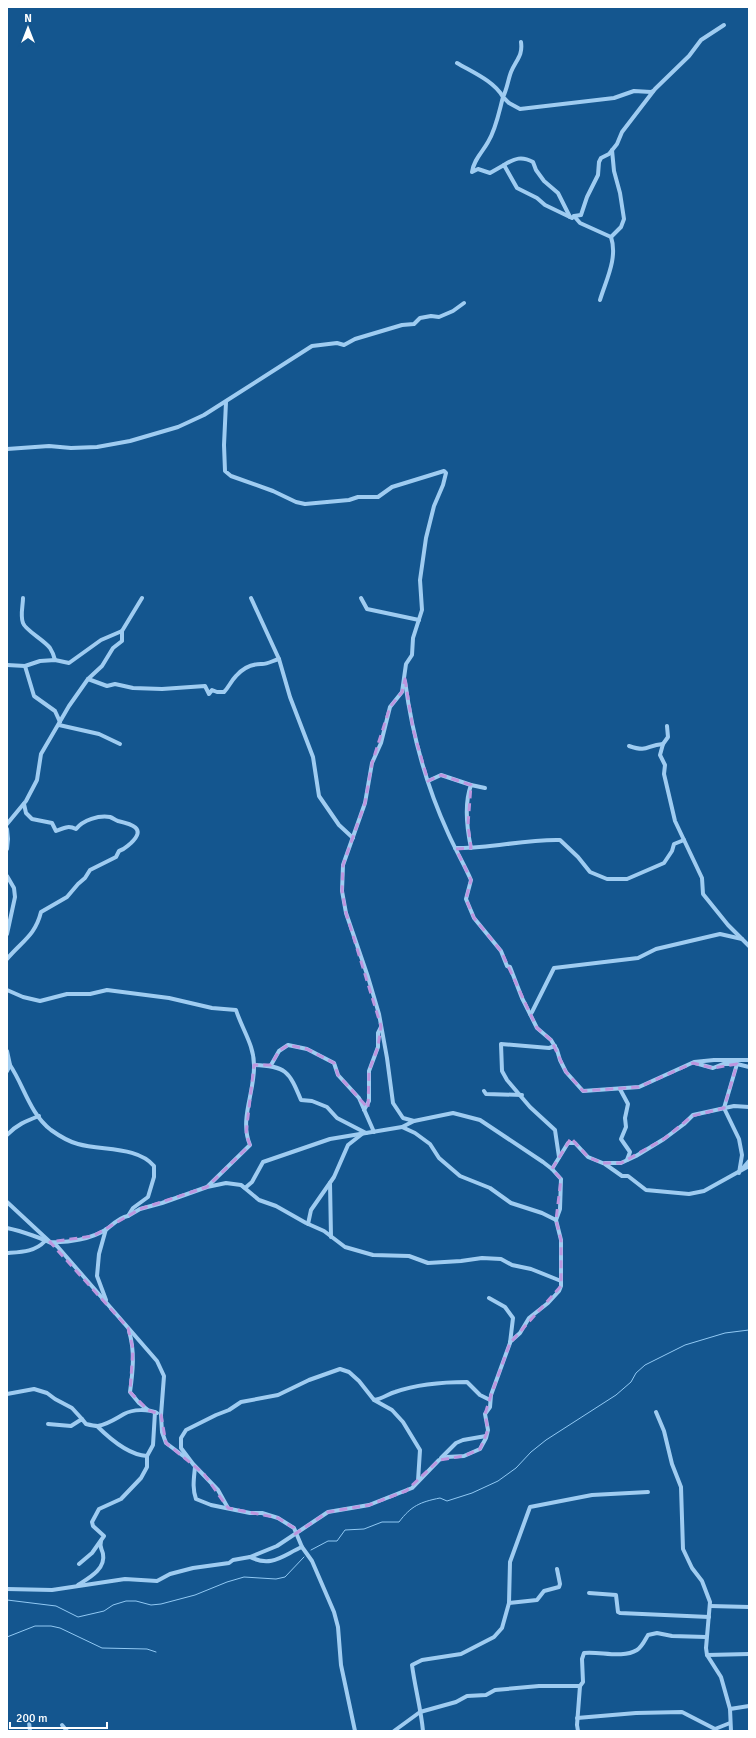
<svg xmlns="http://www.w3.org/2000/svg" width="756" height="1738" font-family="Signika,sans-serif">
  <style>
    .lines { fill: none; stroke-linecap: round; stroke-linejoin: round }
    .stream { stroke: #91c9f4; stroke-width: 1 }
    .minor { stroke: #9fccf1; stroke-width: 4 }
    .marked { fill: none; stroke: #bd96df; stroke-width: 3; stroke-dasharray: 8 5; stroke-linejoin: round }
  </style>
  <rect width="100%" height="100%" fill="#14568f"/>
  <g class="lines">
    <g class="stream">
      <path d="M 311,1550 L 328,1541 L 337,1541 L 345,1530 L 364,1529 L 382,1522 L 399,1522 C 411,1506 420,1502 440,1498 L 447,1501 L 472,1493 L 498,1481 L 516,1468 L 531,1452 L 546,1440 L 616,1395 L 631,1382 L 636,1373 L 645,1365 L 685,1345 L 725,1333 L 749,1330"/>
      <polyline points="7,1600 56,1606 78,1617 104,1611 113,1605 126,1601 136,1601 151,1605 161,1604 195,1595 227,1582 244,1577 276,1579 285,1577 304,1557"/>
      <polyline points="7,1637 35,1626 51,1626 60,1628 102,1648 147,1649 156,1652"/>
    </g>
    <g class="minor">
      <path d="M 521,42 C 523,56 516,60 511,72 C 508,80 507,89 503,97 L 509,103 L 520,109 L 614,98 L 634,91 L 651,92 L 653,91"/>
      <path d="M 457,63 C 472,72 494,81 503,97 C 499,112 496,129 488,142 C 482,153 474,159 472,172 L 478,169 L 490,173 L 504,165 L 517,188 L 537,198 L 545,205 L 572,218 L 574,216 L 580,223 L 611,237 C 618,258 606,280 600,300"/>
      <path d="M 504,165 C 515,158 522,156 533,162 L 536,170 L 544,181 L 558,193 L 570,217"/>
      <polyline points="574,216 581,215 587,197 598,175 599,162 601,158 609,154 617,144 622,132 655,89 689,56 701,40 724,25"/>
      <polyline points="611,237 621,227 624,219 620,193 614,171 612,150"/>
      <polyline points="226,402 224,445 225,471 231,476 273,491 296,502 305,504 349,500 358,497 378,497 392,487 444,471 446,473 443,485 434,506 426,538 420,580 422,610 413,638 412,655 406,664 402,692 390,707 381,743 372,763 365,803 343,865 342,891 346,913 368,977 379,1014 387,1058 393,1103 403,1118 414,1121 402,1127 330,1139 263,1162 252,1182 245,1188 241,1185"/>
      <polyline points="7,449 49,446 71,448 97,447 130,441 178,427 204,415 312,346 337,343 344,345 355,339 402,325 414,324 420,318 431,316 439,317 453,311 464,303"/>
      <path d="M 23,598 C 23,606 20,615 23,623 C 25,630 44,640 50,648 C 52,651 54,656 55,660"/>
      <polyline points="251,598 279,659 290,697 313,757 319,796 339,825 353,838"/>
      <polyline points="361,598 367,609 419,620"/>
      <polyline points="7,665 25,666 40,661 55,660 69,663 101,640 122,631"/>
      <polyline points="25,666 34,696 55,711 60,722"/>
      <path d="M 88,679 L 107,686 L 115,684 L 133,688 L 162,689 L 205,686 L 209,694 L 212,690 L 217,692 L 224,692 C 229,687 231,681 236,676 C 243,668 250,664 261,664 C 266,665 274,660 279,659"/>
      <path d="M 405,681 C 412,734 426,785 448,833 C 455,849 464,864 471,880 L 466,899 L 474,918 L 501,951 L 507,966 L 510,967 L 522,998 L 537,1028 L 551,1040 L 557,1050 L 560,1060 L 566,1072 L 583,1091 L 639,1087 L 694,1062 L 714,1060 L 749,1060"/>
      <polyline points="59,725 99,734 120,744"/>
      <polyline points="667,726 668,737 663,744 660,755 665,765 664,774 675,821 702,878 703,894 728,925 749,946"/>
      <path d="M 629,746 C 649,753 646,745 663,744"/>
      <polyline points="428,781 441,775 471,785"/>
      <polyline points="7,824 26,801 37,780 41,754 69,706 88,679 102,666 113,648 122,641 122,631 142,598"/>
      <polyline points="7,829 8,839 7,849"/>
      <path d="M 455,848 C 490,849 524,839 560,840 L 578,857 L 590,872 L 607,879 L 627,879 L 664,863 L 672,851 L 674,844 L 684,840"/>
      <path d="M 471,848 C 467,829 464,804 471,785 L 485,788"/>
      <polyline points="7,876 14,888 15,897 7,934"/>
      <path d="M 7,959 C 22,941 35,936 41,912 L 67,897 L 78,884 L 85,878 L 90,870 L 116,857 L 119,851 C 125,849 126,847 131,843 C 147,828 131,824 118,821 C 115,820 113,818 110,817 C 99,815 83,820 76,829 C 68,825 64,828 56,831 L 52,823 L 32,819 L 26,813 L 24,804"/>
      <path d="M 7,990 L 23,997 L 40,1001 L 67,994 L 90,994 L 107,990 L 169,998 L 212,1008 L 236,1010 C 242,1029 254,1045 254,1065 C 255,1092 239,1119 250,1145 L 208,1186"/>
      <polyline points="530,1014 532,1012 554,968 638,958 656,949 720,934 742,939"/>
      <polyline points="555,1046 549,1048 501,1044 502,1071 507,1080 530,1107 555,1130 559,1157"/>
      <polyline points="7,1051 10,1065 7,1071"/>
      <polyline points="695,1063 713,1068 723,1064 737,1064"/>
      <path d="M 254,1065 C 286,1066 289,1071 301,1100 L 312,1101 L 327,1107 L 337,1118 L 366,1133"/>
      <polyline points="271,1065 279,1051 288,1045 307,1049 334,1063 338,1075 359,1098 374,1132"/>
      <polyline points="620,1089 628,1104 625,1118 626,1127 621,1139 630,1152 627,1160"/>
      <polyline points="484,1091 486,1094 522,1095"/>
      <polyline points="364,1110 369,1101 369,1071 378,1047 378,1033 381,1027"/>
      <polyline points="414,1121 453,1113 480,1120 543,1162 552,1169 561,1179 560,1209 556,1220 561,1240 561,1286 559,1291 548,1303 529,1318 520,1333 510,1342"/>
      <polyline points="402,1127 415,1133 430,1144 439,1158 460,1176 490,1188 511,1203 542,1213 556,1220"/>
      <path d="M 7,1135 C 16,1125 26,1121 39,1116"/>
      <polyline points="605,1163 621,1163 636,1156 664,1139 684,1124 693,1115 734,1106 749,1107"/>
      <polyline points="743,1168 749,1161"/>
      <polyline points="552,1169 568,1143 575,1143 588,1157 605,1164 622,1176 628,1176 646,1190 689,1194 704,1191 749,1166"/>
      <polyline points="739,1173 742,1155 739,1139 724,1108 737,1064 749,1067"/>
      <polyline points="330,1183 331,1237"/>
      <path d="M 7,1202 L 50,1242 C 69,1243 91,1239 107,1229 C 113,1224 120,1217 128,1216 L 133,1208 L 148,1197 L 154,1177 L 154,1166 C 137,1146 102,1151 78,1144 C 70,1142 58,1135 51,1130 C 30,1114 24,1086 10,1065"/>
      <polyline points="128,1216 140,1209 162,1203 207,1187 226,1183 241,1185 259,1200 276,1206 306,1223 324,1231 345,1247 373,1255 409,1256 428,1263 461,1261 482,1258 501,1259 512,1265 531,1269 561,1281"/>
      <polyline points="308,1224 311,1210 334,1177 348,1145 362,1134"/>
      <path d="M 7,1228 C 21,1231 45,1239 57,1246 L 157,1361 L 164,1376 L 161,1415 L 162,1432 L 166,1443 L 186,1458"/>
      <polyline points="106,1229 99,1254 97,1276 106,1300"/>
      <path d="M 7,1253 C 21,1252 35,1252 45,1241"/>
      <path d="M 129,1331 C 135,1351 133,1371 130,1392 L 139,1403 L 148,1410"/>
      <polyline points="7,1394 34,1389 47,1393 55,1399 72,1408 82,1419"/>
      <polyline points="374,1400 392,1410 403,1422 420,1450 418,1481"/>
      <polyline points="656,1412 664,1431 672,1464 681,1487 683,1549 692,1568 702,1581 710,1602 706,1648 707,1655 721,1677 730,1709 731,1731"/>
      <path d="M 48,1424 L 71,1426 L 82,1419 L 86,1424 C 90,1425 94,1426 98,1426 C 108,1424 115,1419 124,1414 C 133,1409 148,1409 157,1413"/>
      <path d="M 97,1426 C 109,1438 128,1455 147,1456"/>
      <polyline points="441,1458 456,1443 463,1440 486,1436"/>
      <path d="M 195,1467 C 194,1478 192,1488 196,1499 L 211,1505 L 250,1513 L 262,1513 L 278,1518 L 294,1528 L 302,1547 L 312,1561 L 334,1612 L 338,1627 L 341,1665 L 355,1731"/>
      <path d="M 228,1508 L 218,1490 L 193,1464 L 181,1448 L 181,1438 L 186,1430 L 216,1415 L 229,1410 L 241,1402 L 278,1395 L 309,1380 L 340,1369 L 349,1372 L 359,1381 L 374,1400 C 382,1399 388,1394 395,1392 C 418,1384 443,1382 467,1382 L 480,1395 L 490,1400"/>
      <path d="M 250,1557 C 272,1568 283,1555 302,1547"/>
      <polyline points="79,1564 92,1553 104,1536 93,1526 92,1522 99,1509 121,1499 141,1478 147,1467 147,1456 153,1445 155,1412"/>
      <path d="M 78,1585 C 89,1578 106,1569 103,1554 C 102,1549 99,1547 101,1541"/>
      <polyline points="7,1589 52,1590 125,1579 157,1581 170,1574 193,1568 229,1563 233,1560 250,1557 277,1546 328,1512 369,1505 412,1488 439,1460 447,1457 464,1456 480,1449 486,1438 488,1430 485,1414 490,1407 491,1395 510,1343 513,1318 505,1307 489,1298"/>
      <polyline points="589,1593 616,1595 618,1612 620,1613 709,1617"/>
      <polyline points="509,1603 537,1600 544,1591 559,1587 560,1584 557,1569"/>
      <polyline points="710,1606 749,1607"/>
      <polyline points="707,1655 749,1654"/>
      <polyline points="730,1709 749,1706"/>
      <polyline points="577,1718 636,1713 682,1712 715,1729 730,1723"/>
      <polyline points="29,1722 30,1731"/>
      <polyline points="62,1725 67,1731"/>
      <polyline points="394,1731 420,1712 456,1702 467,1696 486,1695 495,1690 539,1686 580,1686"/>
      <path d="M 423,1731 C 421,1709 415,1688 412,1665 L 422,1660 L 461,1654 L 494,1637 L 502,1628 L 509,1603 L 510,1562 L 530,1507 L 592,1495 L 648,1492"/>
      <path d="M 578,1731 L 577,1725 L 580,1686 L 583,1682 L 582,1659 L 584,1653 C 600,1651 622,1659 637,1650 C 642,1647 645,1640 648,1635 L 657,1633 L 672,1636 L 706,1637"/>
    </g>
  </g>
  <path class="marked" d="M 405,679 L 413,729 L 428,781 L 441,775 L 471,785 L 468,825 L 471,848 L 456,849 L 471,880 L 466,899 L 474,918 L 501,951 L 537,1028 L 551,1040 L 566,1072 L 583,1091 L 639,1087 L 693,1063 L 713,1068 L 737,1064 L 724,1108 L 692,1116 L 664,1139 L 621,1163 L 602,1163 L 588,1157 L 571,1138 L 552,1169 L 561,1179 L 556,1220 L 561,1240 L 561,1286 L 510,1343 L 491,1395 L 485,1414 L 488,1430 L 480,1449 L 464,1456 L 439,1460 L 406,1491 L 369,1505 L 328,1512 L 295,1534 L 294,1528 L 278,1518 L 228,1508 L 204,1474 L 166,1443 L 161,1415 L 148,1410 L 130,1392 L 133,1349 L 128,1328 L 50,1242 L 93,1236 L 140,1209 L 207,1187 L 250,1145 L 246,1134 L 254,1065 L 271,1065 L 279,1051 L 288,1045 L 307,1049 L 334,1063 L 338,1075 L 368,1108 L 369,1071 L 378,1047 L 381,1026 L 346,913 L 342,891 L 343,865 L 365,803 L 372,763 L 390,707 L 402,692 Z"/>
  <rect width="756" height="1738" fill="none" stroke="#ffffff" stroke-width="16"/>
  <g transform="translate(28 28)" stroke="#14568f" stroke-width="3" paint-order="stroke">
  <path d="M0-3L7 15L0 10L-7 15Z" fill="#ffffff"/>
  <text y="-6" font-size="11" font-weight="bold" text-anchor="middle" fill="#ffffff">N</text>
  </g>
  <path d="M10 1722v6h97v-6" fill="none" stroke="#ffffff" stroke-width="2"/>
  <text x="16" y="1722" font-size="12" fill="#ffffff" stroke="#14568f" stroke-width="3" paint-order="stroke">200 m</text>
</svg>
